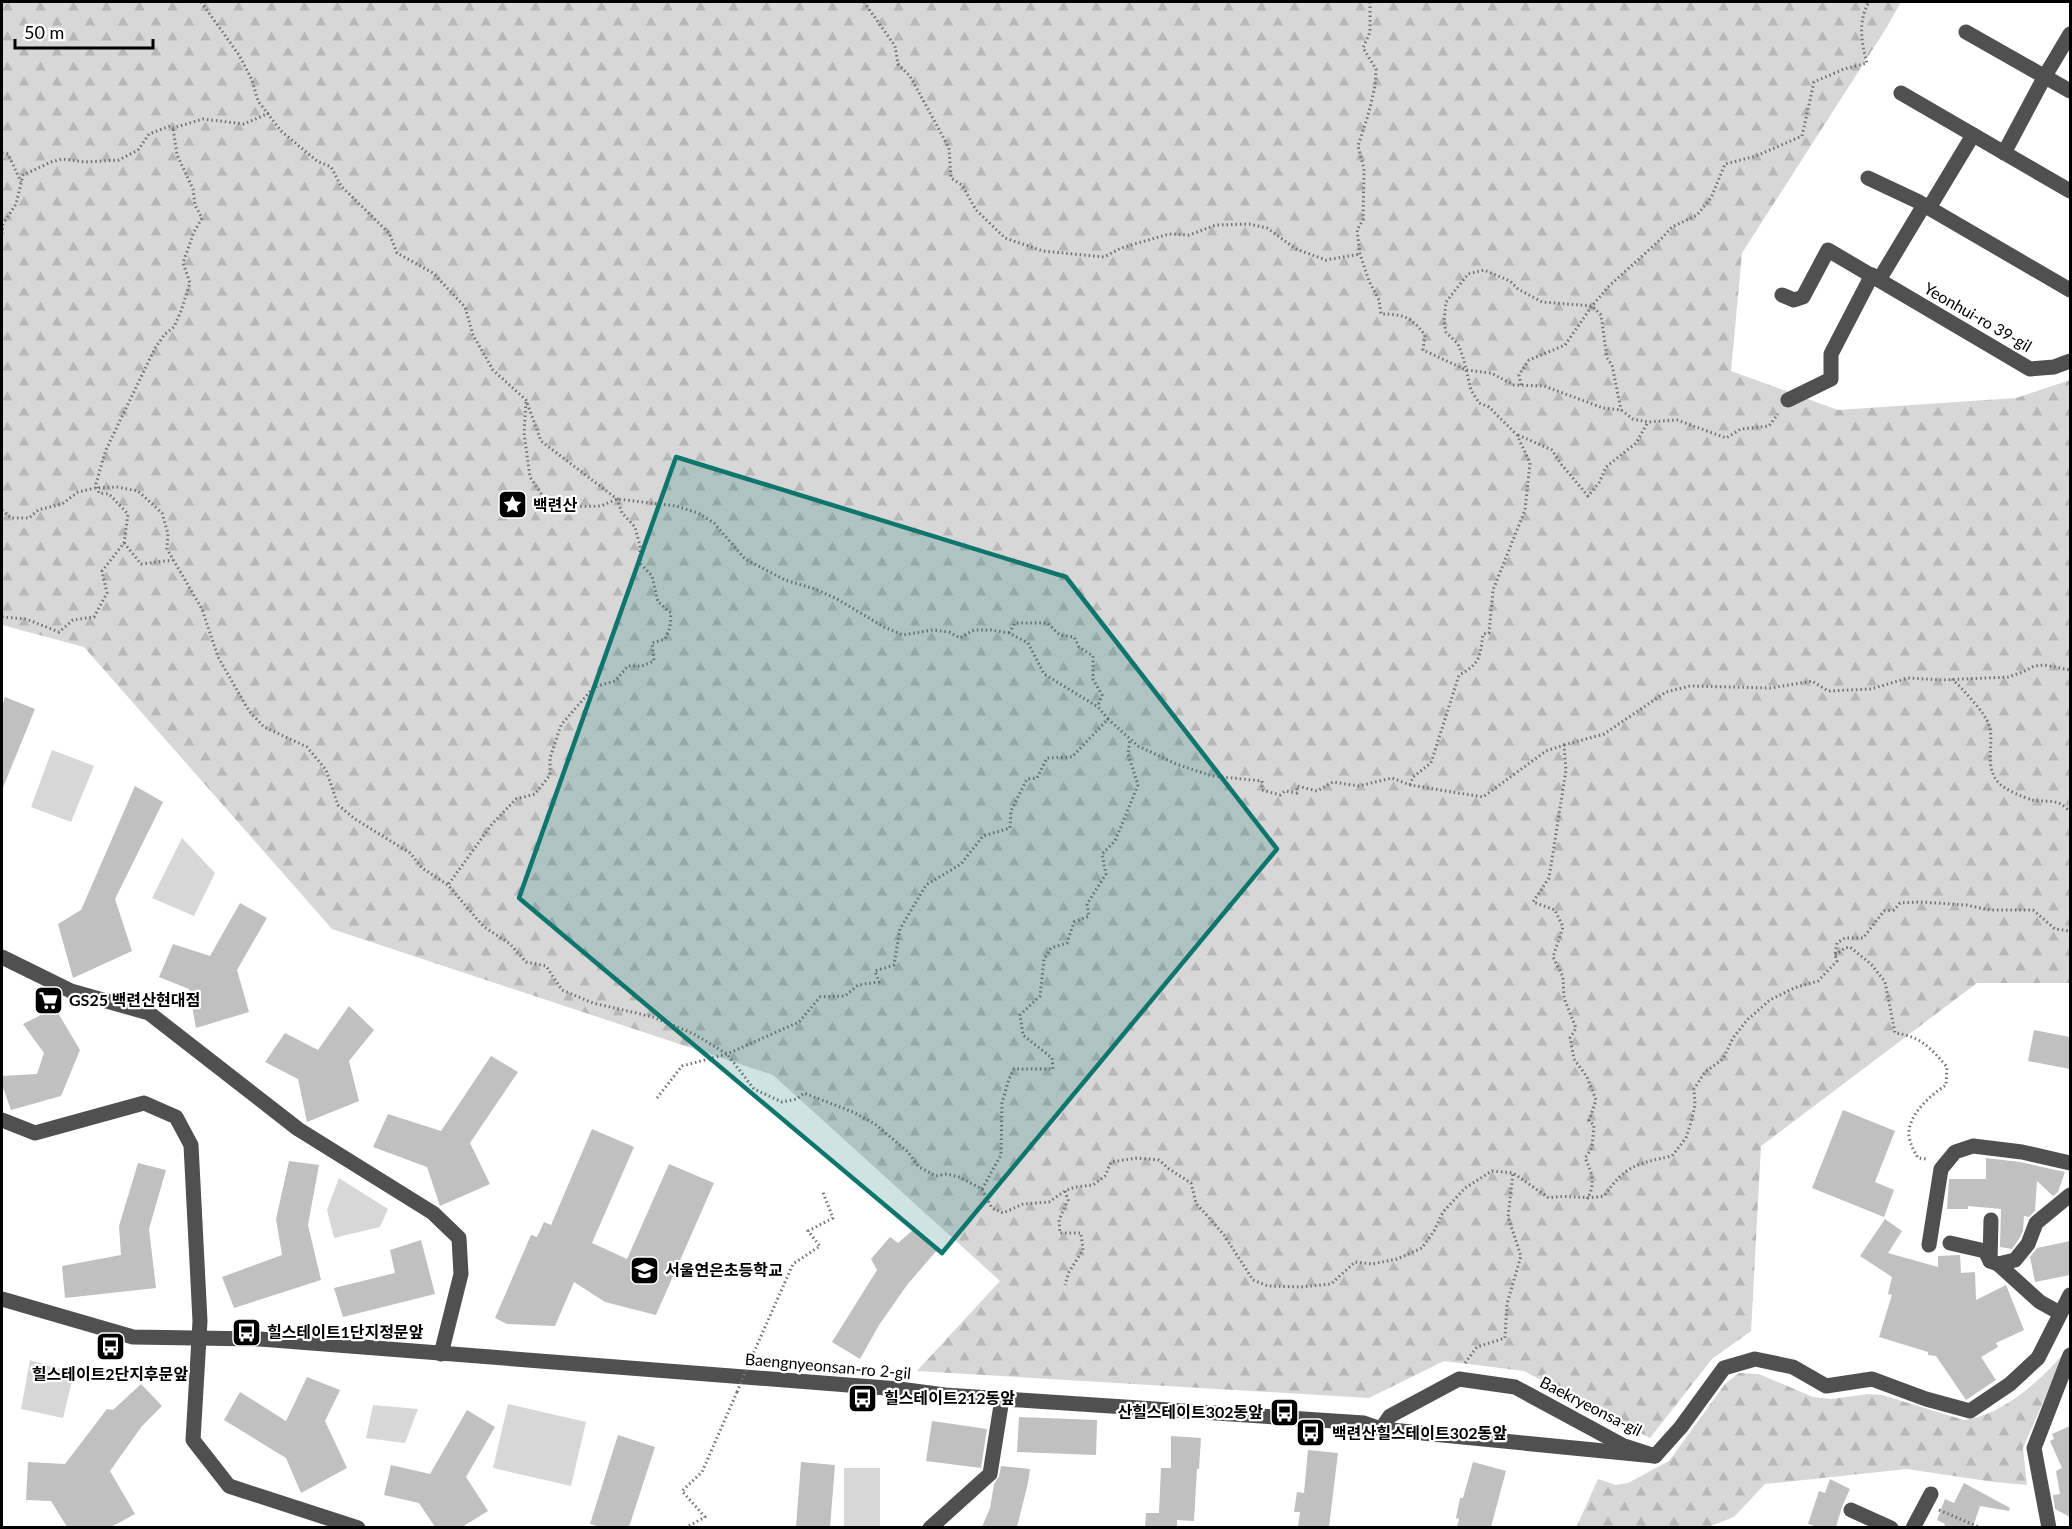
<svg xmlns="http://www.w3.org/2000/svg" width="2072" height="1529" font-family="Lato,'Noto Sans KR',sans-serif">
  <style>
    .green { fill: #d7d7d7 }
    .forest { fill: url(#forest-firs) }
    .building { fill: #c0c0c0 }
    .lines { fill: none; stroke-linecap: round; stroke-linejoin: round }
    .path { stroke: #727272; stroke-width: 3; stroke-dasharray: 1.5 3; stroke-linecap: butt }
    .minor { stroke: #505050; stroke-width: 15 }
    .path-bridge { stroke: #727272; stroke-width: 3; stroke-dasharray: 1.5 3; stroke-linecap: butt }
    .marked { fill: #0f766e; fill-opacity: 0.2; stroke: #0f766e; stroke-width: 4.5; stroke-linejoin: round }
    .labels { text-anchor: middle; stroke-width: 4.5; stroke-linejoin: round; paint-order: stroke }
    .street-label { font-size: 16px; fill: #000; stroke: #fff }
    .poi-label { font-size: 16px; font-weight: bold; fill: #000; stroke: #fff; text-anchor: start }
  </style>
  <defs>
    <pattern id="forest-firs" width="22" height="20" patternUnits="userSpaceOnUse" patternTransform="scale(1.5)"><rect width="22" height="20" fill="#d7d7d7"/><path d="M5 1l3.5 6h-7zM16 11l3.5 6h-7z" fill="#b7b7b7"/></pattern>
  </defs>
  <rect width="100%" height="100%" fill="#fff"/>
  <g class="green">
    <polygon points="52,750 94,766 71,822 31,807"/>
    <polygon points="182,838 215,873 194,916 152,898"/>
    <polygon points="339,1178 388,1209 380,1227 334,1238 327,1210"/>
    <polygon points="30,1360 74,1373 63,1418 21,1409"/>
    <polygon points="508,1404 586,1422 571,1486 493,1468"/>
    <polygon points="373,1405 418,1409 405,1443 366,1438"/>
    <rect x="844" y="1468" width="36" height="59"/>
  </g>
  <g class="forest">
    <polygon points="2,2 1901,2 1887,27 1742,253 1731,371 1838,410 2016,398 2070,380 2070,983 1977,983 1761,1146 1751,1331 1712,1359 1650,1438 1524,1371 1444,1361 1369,1398 917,1371 1000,1281 773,1075 332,929 84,647 2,625"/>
    <path d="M 2065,1352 L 2023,1448 L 2027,1485 L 1994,1482 L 1907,1469 L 1765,1484 L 1734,1517 L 1708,1527 L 1576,1528 L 1598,1479 L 1616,1485 L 1628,1483 L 1669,1461 L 1725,1384 L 1739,1373 L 1759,1374 L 1813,1397 L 1831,1399 L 1869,1394 L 1882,1395 L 1964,1420 C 2003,1415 2040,1381 2065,1352 Z"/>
  </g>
  <g class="building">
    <polygon points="5,697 35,709 2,790 2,706"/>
    <polygon points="135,786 163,802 115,899 132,951 73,978 58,924 81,910"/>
    <polygon points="240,903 267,918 237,970 249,1012 196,1028 189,989 159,977 173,944 210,956"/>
    <polygon points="349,1006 374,1030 349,1061 359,1101 307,1122 298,1079 265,1062 285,1033 318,1050"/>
    <polygon points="55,1008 80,1050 61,1096 11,1110 2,1085 2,1076 37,1074 44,1053 23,1024"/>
    <polygon points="2034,1030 2070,1037 2070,1069 2028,1061"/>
    <polygon points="491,1056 518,1072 470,1143 490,1184 440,1206 427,1167 373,1147 388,1114 441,1131"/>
    <polygon points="1843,1110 1895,1131 1875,1182 1894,1190 1884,1217 1812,1188"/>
    <polygon points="592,1129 634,1147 592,1243 627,1259 669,1164 714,1183 656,1315 605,1302 574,1282 555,1326 507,1324 495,1318 531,1235 537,1237 544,1222 551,1225"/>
    <polygon points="1986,1158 2020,1162 2065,1172 2058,1192 2053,1196 2037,1181 2035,1211 2029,1217 2024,1216 2023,1231 2019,1239 2012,1249 2000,1247 2001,1209 1968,1206 1968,1209 1947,1209 1949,1179 1986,1179"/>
    <polygon points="289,1161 319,1165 308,1225 321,1280 234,1308 222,1277 282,1255 276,1219"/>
    <polygon points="138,1163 166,1170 149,1229 156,1288 65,1298 62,1266 121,1255 119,1226"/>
    <polygon points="1885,1219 1902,1231 1888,1253 1938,1267 1938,1256 1960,1255 1961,1273 1975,1272 1976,1300 2006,1285 2024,1330 1996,1343 1998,1347 1981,1357 1996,1380 1966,1400 1936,1356 1928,1355 1928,1352 1879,1337 1892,1295 1888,1294 1892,1277 1860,1256"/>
    <polygon points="914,1229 938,1249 907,1285 879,1325 860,1359 832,1342 877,1270 871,1259 890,1237 898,1243"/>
    <polygon points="421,1240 435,1294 343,1317 334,1288 395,1273 390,1250"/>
    <polygon points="2070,1241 2070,1275 2035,1282 2030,1257 2037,1248"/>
    <polygon points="307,1377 340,1390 325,1421 347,1468 301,1493 286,1458 224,1420 240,1392 286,1421"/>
    <polygon points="141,1384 162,1406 142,1426 110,1471 135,1514 111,1527 67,1527 51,1501 26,1500 28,1462 65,1464 107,1409 113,1410"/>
    <polygon points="467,1410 495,1427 466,1477 488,1511 462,1527 435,1527 419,1503 384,1495 391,1465 430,1474"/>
    <polygon points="1019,1417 1097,1420 1096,1455 1017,1452"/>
    <polygon points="932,1421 987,1429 981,1468 926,1461"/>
    <polygon points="2070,1426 2070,1517 2055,1509 2053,1495 2060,1494 2056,1471 2062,1468 2050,1441 2054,1439 2052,1434"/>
    <polygon points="618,1435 655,1447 629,1527 601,1527 590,1524"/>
    <polygon points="1171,1436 1201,1438 1199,1469 1197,1469 1194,1521 1177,1520 1177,1527 1145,1527 1146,1513 1159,1513 1161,1468 1171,1468"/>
    <polygon points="1308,1450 1338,1453 1329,1527 1298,1527 1300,1512 1294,1512 1297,1492 1304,1493"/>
    <polygon points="801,1462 835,1465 830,1527 796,1527"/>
    <polygon points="1473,1462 1506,1471 1491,1527 1457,1527 1459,1519 1456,1518 1460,1498 1463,1498"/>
    <polygon points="1001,1466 1030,1469 1028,1483 1017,1527 982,1527 990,1508 994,1484 999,1476"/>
    <polygon points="1830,1479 1850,1489 1842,1507 1836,1527 1818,1527 1808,1524 1819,1491 1825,1493"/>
    <polygon points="1964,1483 2010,1508 2009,1511 1980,1506 1973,1527 1944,1527 1945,1524 1937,1520 1945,1499 1954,1503"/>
  </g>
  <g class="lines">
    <g class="path">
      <polyline points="201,2 239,55 252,80 258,101 281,131 317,161 331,167 341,186 389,233 397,253 433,273 465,307 473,335 493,370 526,400 541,441 617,499 622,513 635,527 640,546 640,563 652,576 658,602 671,613 670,628 665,639 652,643 654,661 642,666 628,666 615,681 594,687 561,725 550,758 550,775 535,794 516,799 492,824 448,885"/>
      <polyline points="864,2 895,46 898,64 910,76 949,148 951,178 962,185 976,210 1005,238 1043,251 1104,257 1121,248 1169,234 1189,235 1216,225 1249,224 1267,228 1296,249 1326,260 1360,254"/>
      <path d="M 1370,2 L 1370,32 L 1363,48 L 1376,69 L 1375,86 L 1369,112 L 1358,146 L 1364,169 L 1363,220 L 1357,230 L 1360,254 L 1369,281 L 1379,300 L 1381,314 C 1404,314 1411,317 1425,335 L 1423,350 L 1466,370 L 1491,373 L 1514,385 L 1544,386 L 1603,408 L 1621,410 L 1633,419 L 1648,422 L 1677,420 L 1726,438 L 1741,429 L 1769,426 L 1778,414"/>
      <polyline points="2,153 8,154 21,182"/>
      <polyline points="2,234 3,224 16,204 23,175 51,162 62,159 85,162 119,160 138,150 149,134 170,126 173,128 203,119 244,124 269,113"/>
      <path d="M 1521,385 L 1519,375 L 1529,360 L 1565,345 L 1592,306 L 1608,287 L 1661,239 L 1672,227 L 1697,215 L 1711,198 L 1725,164 L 1756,156 L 1802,136 L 1814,82 L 1844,69 L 1867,63 C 1861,43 1858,20 1869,2"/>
      <polyline points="526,402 524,433 530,477 546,501 565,507 601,506 617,499 676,506 698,513 714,523 745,559 785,580 815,589 837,599 884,627 903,635 933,630 949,632 960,638 974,630 991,630 1009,633 1028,643 1044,674 1098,707 1108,719"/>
      <polyline points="1518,435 1552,450 1561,464 1588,496 1599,483 1606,467 1636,443 1648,422"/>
      <path d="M 2,510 L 11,518 L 29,518 L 38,510 L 62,504 L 78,492 L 95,488 L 117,487 L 138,491 L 162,513 L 168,534 L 167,549 L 202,609 L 218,657 L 249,711 L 264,727 L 307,747 L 326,770 L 338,805 L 355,819 L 410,853 L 422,868 L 448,885 L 483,926 L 510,944 L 526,962 L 546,966 L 562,990 L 593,1003 L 653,1017 L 694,1034 L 727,1054 L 754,1089 L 782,1102 L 797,1099 L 804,1093 L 853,1112 L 875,1124 L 907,1151 L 919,1167 L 936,1176 L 947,1174 L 959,1177 L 982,1189 L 992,1208 L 1003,1213 L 1023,1204 L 1049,1202 L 1065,1191 L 1075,1187 L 1093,1185 L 1105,1176 L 1111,1162 L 1137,1158 L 1159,1160 L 1169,1169 L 1191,1183 L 1196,1203 L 1224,1235 L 1253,1280 L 1268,1286 L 1301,1287 L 1331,1284 L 1355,1262 L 1372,1264 L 1397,1259 L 1422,1248 L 1434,1231 L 1443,1212 L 1465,1188 L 1492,1171 L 1513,1173 L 1549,1198 C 1568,1194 1584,1200 1604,1196 C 1626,1165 1636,1164 1672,1156 L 1686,1138 L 1691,1122 L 1695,1105 L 1694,1089 L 1705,1072 L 1723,1059 L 1733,1038 L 1747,1020 L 1770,1000 L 1794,988 L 1818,981 L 1837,961 L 1835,955 L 1837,943 L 1845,938 L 1863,938 L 1884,911 L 1894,910 L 1900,903 L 1920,902 L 1966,905 L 1990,910 L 2033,910 L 2055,929 L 2070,931"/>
      <polyline points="124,543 141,564 173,560"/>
      <polyline points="2,617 26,619 59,632 73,620 94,617 107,593 102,571 124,543 128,514 109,494 99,493 96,484 105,452 115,431 155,348 165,334 174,327 181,311 190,283 183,263 194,232 202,218 195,205 193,189 177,155 173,128"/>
      <polyline points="1009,633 1015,623 1047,623 1060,635 1074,637 1079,647 1093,656 1093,679 1102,695 1099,703 1095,705"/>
      <path d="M 1952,679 C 1962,688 1986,714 1989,725 C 1995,745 1983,766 1999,783 C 2005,790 2023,797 2032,800 C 2040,802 2051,800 2059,803 C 2063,805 2067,809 2070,811"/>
      <polyline points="1564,745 1604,734 1666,692 1690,686 1771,688 1812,681 1828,691 1871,689 1908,678 1942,680 2008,677 2023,672 2034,666 2044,665 2070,670"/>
      <path d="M 1410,785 L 1413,777 L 1431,763 L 1459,675 C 1480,664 1480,657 1483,634 L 1489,633 L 1493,590 L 1525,510 L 1530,463 L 1517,435 L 1489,407 L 1479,403 L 1471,390 L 1463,357 L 1458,344 L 1446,332 L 1444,322 L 1446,302 L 1468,274 L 1484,270 L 1510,281 L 1518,289 L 1542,302 L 1592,306 L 1601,315 L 1607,358 L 1612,365 L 1621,410"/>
      <path d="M 1835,955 L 1845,948 L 1850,947 L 1871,964 L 1885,982 L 1895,1033 C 1920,1036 1931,1048 1947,1067 L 1946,1085 C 1931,1095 1907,1115 1909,1136 C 1910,1144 1914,1151 1918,1158 L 1927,1159"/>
      <path d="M 657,1098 L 682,1066 L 727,1054 L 799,1022 L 820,997 L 845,996 L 858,985 L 879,982 L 875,971 L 894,965 L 900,929 L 926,885 L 961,864 L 983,836 L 1010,828 L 1011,811 L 1027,779 L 1037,778 L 1047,758 L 1072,757 L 1108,719 L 1138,746 L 1176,764 L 1212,776 L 1262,781 L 1262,790 L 1280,795 L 1285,791 L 1297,793 L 1297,786 L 1317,791 L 1333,782 L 1359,786 L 1392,778 L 1410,785 L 1483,797 L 1546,751 L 1564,745 L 1566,770 L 1549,878 L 1533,902 L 1555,910 L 1563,927 L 1553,957 L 1563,977 L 1564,998 L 1576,1028 L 1570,1038 L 1574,1059 L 1587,1077 L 1596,1100 L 1589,1121 L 1594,1125 L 1592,1148 L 1585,1158 C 1592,1172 1596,1185 1587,1199"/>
      <polyline points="982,1189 1001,1155 1002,1103 1009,1079 1014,1069 1053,1069 1052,1058 1023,1035 1020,1015 1040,996 1044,959 1051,948 1067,943 1074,922 1089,916 1087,904 1106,874 1102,854 1115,841 1138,785 1128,754 1130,739"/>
      <polyline points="1065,1191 1068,1200 1059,1220 1060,1233 1081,1233 1083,1250 1069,1272 1065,1285"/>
      <polyline points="750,1361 793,1264 820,1246 808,1231 833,1218 822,1190"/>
      <polyline points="1465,1363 1477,1347 1505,1338 1507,1304 1521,1256 1508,1217 1513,1173"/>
      <polyline points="1939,1510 1981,1528"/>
      <polyline points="685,1528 705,1517 682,1491 702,1472 737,1392"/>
    </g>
    <g class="minor">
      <polyline points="1966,32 2070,91"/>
      <polyline points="1901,93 2070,191"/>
      <polyline points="2004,153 2045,76 2070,34"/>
      <polyline points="1868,178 1917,201 2070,290"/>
      <polyline points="1929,208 1973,135"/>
      <polyline points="1879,280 1924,205"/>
      <polyline points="1782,295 1794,300 1803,297 1828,250 2030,369 2054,367 2070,361"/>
      <polyline points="1788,400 1831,379 1831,354 1872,275"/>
      <polyline points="2,957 71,991 149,1013 298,1129 433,1213 459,1238 461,1274 441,1354"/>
      <polyline points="2,1120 35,1133 144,1103 176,1117 191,1145 200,1321 193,1440 229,1486 358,1528"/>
      <polyline points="1950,1243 1985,1251 1990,1261 1998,1264 2040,1302 2060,1313"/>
      <polyline points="1929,1245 1941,1169 1955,1152 1973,1146 2022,1152 2070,1163"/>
      <polyline points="1990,1261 1991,1220"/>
      <polyline points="1998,1264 2015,1260 2028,1244 2036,1223 2070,1195"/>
      <polyline points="2,1299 133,1337 260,1339 899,1389 945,1395 1364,1423 1381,1429 1655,1456"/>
      <polyline points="1381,1429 1390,1416 1459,1379 1515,1387 1624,1446 1655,1456 1681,1427 1724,1368 1755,1359 1793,1367 1826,1386 1872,1379 1926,1399 1970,1411 2010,1384 2038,1358 2070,1295"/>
      <polyline points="1851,1510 1891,1528"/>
      <polyline points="930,1528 990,1474 1002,1399"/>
      <polyline points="1913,1528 1931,1494"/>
      <polyline points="2049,1528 2034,1448 2070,1355"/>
    </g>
    <polyline class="path-bridge" points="737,1392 749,1363"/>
  </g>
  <path class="marked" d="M 676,457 L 1066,577 L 1277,849 L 942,1253 L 519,898 Z"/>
  <defs>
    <symbol id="sight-square" viewBox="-11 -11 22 22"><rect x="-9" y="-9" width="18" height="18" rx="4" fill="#000" stroke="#fff"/><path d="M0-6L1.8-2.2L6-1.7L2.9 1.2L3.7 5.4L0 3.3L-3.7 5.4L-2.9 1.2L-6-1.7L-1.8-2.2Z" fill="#fff"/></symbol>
    <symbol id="supermarket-square" viewBox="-11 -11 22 22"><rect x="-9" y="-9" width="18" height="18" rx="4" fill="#000" stroke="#fff"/><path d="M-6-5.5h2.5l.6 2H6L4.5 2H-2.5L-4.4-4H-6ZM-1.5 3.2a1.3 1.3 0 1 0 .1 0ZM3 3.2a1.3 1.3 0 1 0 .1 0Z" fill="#fff"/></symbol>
    <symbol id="school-square" viewBox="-11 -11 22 22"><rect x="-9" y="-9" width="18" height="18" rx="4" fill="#000" stroke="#fff"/><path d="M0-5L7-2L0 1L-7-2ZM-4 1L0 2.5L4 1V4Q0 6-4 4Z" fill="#fff"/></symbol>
    <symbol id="bus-square" viewBox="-11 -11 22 22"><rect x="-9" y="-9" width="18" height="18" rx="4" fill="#000" stroke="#fff"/><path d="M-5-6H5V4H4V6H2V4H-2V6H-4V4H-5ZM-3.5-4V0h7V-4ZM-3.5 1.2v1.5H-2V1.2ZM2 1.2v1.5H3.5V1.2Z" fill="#fff"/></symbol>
  </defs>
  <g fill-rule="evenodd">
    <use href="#sight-square" x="496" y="488" width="33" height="33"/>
    <use href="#supermarket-square" x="32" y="984" width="33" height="33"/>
    <use href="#school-square" x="628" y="1254" width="33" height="33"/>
    <use href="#bus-square" x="230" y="1316" width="33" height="33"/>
    <use href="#bus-square" x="94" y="1330" width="33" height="33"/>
    <use href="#bus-square" x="846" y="1382" width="33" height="33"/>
    <use href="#bus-square" x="1268" y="1396" width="33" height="33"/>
    <use href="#bus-square" x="1294" y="1416" width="33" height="33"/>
  </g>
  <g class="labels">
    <g class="street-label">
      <text transform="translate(1978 317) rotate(30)" y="6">Yeonhui-ro 39-gil</text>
      <text transform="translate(828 1366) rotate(5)" y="6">Baengnyeonsan-ro 2-gil</text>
      <text transform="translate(1591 1406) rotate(27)" y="6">Baekryeonsa-gil</text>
    </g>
    <g class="poi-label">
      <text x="533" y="511">백련산</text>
      <text x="69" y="1006">GS25 백련산현대점</text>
      <text x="665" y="1276">서울연은초등학교</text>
      <text x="267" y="1338">힐스테이트1단지정문앞</text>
      <text x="110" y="1380" text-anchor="middle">힐스테이트2단지후문앞</text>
      <text x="884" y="1404">힐스테이트212동앞</text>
      <text x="1263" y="1418" text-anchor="end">산힐스테이트302동앞</text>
      <text x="1332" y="1439">백련산힐스테이트302동앞</text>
    </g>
  </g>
  <rect width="2072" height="1529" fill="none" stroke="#000000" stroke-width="6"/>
  <path d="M15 39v9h138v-9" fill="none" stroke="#000000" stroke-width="3"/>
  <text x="24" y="39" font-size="18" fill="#000000" stroke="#ffffff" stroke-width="4.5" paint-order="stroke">50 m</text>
</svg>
